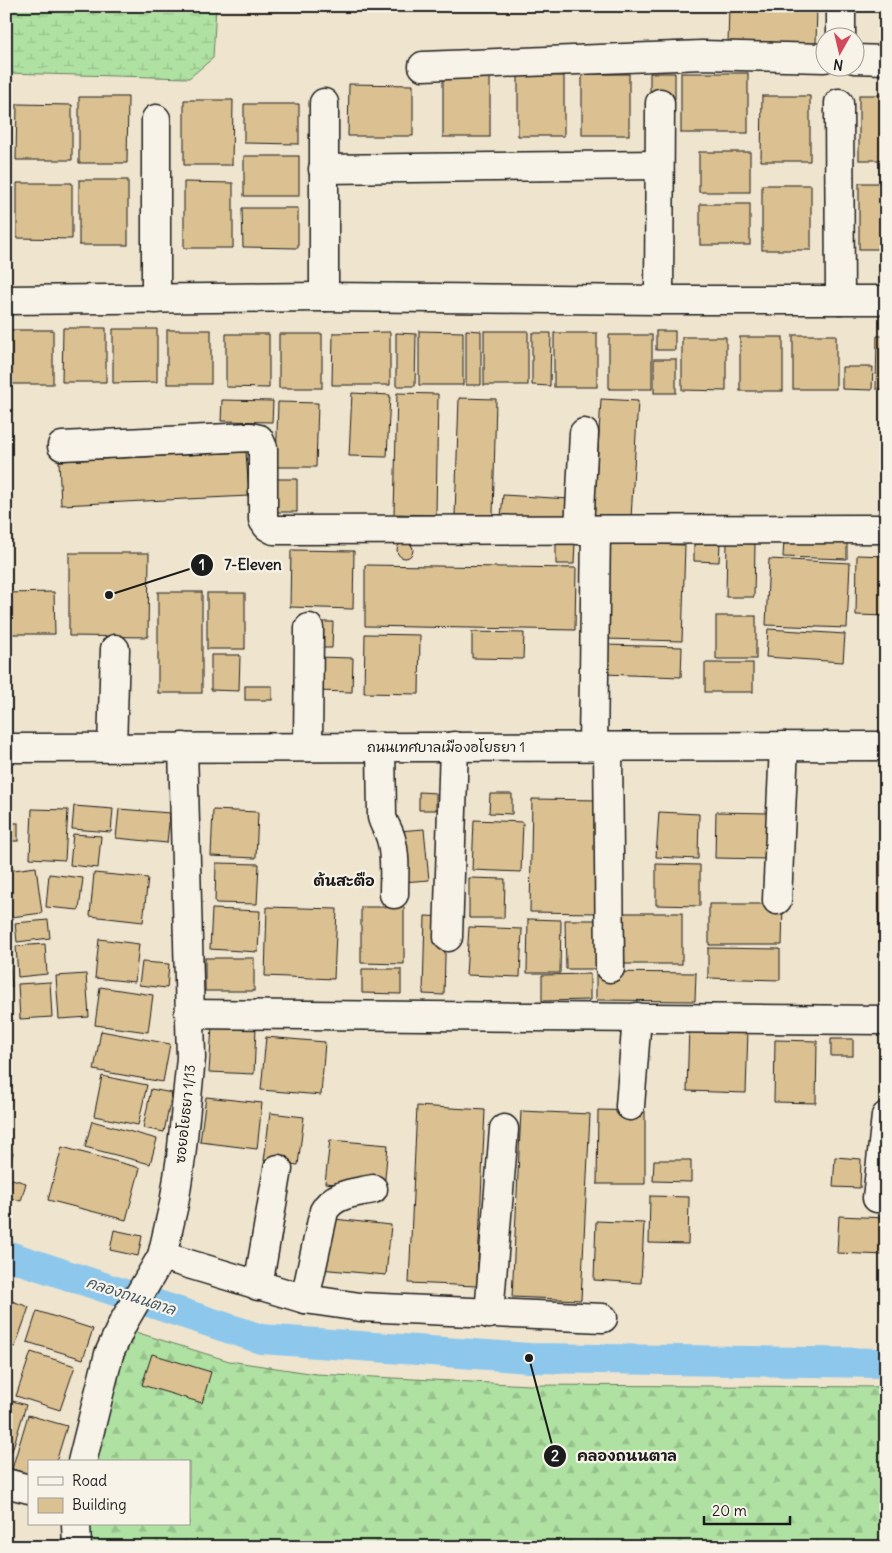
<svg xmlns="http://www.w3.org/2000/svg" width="892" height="1553" font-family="Delius,'Playpen Sans Thai',sans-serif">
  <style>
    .forest { fill: url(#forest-firs); stroke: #667f5f }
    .wetland { fill: url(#wetland-marsh); stroke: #667f5f }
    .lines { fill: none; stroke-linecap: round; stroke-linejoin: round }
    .canal { stroke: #8dc8ec; stroke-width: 30 }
    .building { fill: #dbc191; stroke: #1c1c1c }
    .minor-casing { stroke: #1c1c1c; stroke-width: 31 }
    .major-casing { stroke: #1c1c1c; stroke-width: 31 }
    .minor { stroke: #f7f3e8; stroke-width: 28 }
    .major { stroke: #f7f3e8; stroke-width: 28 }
    .labels { text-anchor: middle; stroke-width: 4.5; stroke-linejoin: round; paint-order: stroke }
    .street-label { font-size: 14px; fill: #1c1c1c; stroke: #f7f3e8 }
    .neighbourhood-label { font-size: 15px; font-weight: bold; fill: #1c1c1c; stroke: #f7f3e8 }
    .water-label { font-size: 15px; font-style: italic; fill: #445865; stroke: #f7f3e8 }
    .leader { fill: none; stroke: #1c1c1c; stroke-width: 2 }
    .callout-dot { fill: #1c1c1c; stroke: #f7f3e8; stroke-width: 2 }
    .mark-label { font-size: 15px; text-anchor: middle; font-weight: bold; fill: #fff }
    .callout-label { font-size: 15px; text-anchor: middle; font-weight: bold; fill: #1c1c1c; stroke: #f7f3e8; stroke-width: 4.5; stroke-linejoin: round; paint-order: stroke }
  </style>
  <defs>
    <pattern id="forest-firs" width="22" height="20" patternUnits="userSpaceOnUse" patternTransform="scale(1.25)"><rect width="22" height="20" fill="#afe2a2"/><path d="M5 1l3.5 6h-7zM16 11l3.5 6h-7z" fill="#96c18b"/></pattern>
    <pattern id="wetland-marsh" width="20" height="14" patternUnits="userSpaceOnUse" patternTransform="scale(1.25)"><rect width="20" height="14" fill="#afe2a2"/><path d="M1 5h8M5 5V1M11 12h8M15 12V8" fill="none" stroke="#96c18b"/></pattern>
  </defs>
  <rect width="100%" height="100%" fill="#efe4ce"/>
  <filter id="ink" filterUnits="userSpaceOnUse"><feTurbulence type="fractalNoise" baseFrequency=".02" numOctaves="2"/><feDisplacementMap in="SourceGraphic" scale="10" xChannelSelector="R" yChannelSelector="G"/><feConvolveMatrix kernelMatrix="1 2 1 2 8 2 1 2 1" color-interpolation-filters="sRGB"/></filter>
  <g filter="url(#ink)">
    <polygon class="forest" points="129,1330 229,1361 316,1374 529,1385 886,1387 886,1547 84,1547 84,1524 189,1524 189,1462 91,1462"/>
    <polygon class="wetland" points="6,6 216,6 213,58 189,78 6,73"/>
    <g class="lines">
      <polyline class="canal" points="6,1255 261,1339 529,1358 886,1363"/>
    </g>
    <g class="building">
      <polygon points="729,6 817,6 816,45 728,44"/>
      <polygon points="650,73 675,73 675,99 650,100"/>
      <rect x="681" y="73" width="67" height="60"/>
      <rect x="582" y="74" width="47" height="61"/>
      <polygon points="518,75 564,76 564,136 518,136"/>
      <rect x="443" y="76" width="47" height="61"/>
      <polygon points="349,84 413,85 413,136 348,136"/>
      <rect x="859" y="95" width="27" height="65"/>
      <polygon points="762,96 810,96 810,161 761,161"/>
      <polygon points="79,97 128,97 127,163 79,163"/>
      <polygon points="184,100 233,100 232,165 184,165"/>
      <polygon points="17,104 72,105 72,160 16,160"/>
      <polygon points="244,104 299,104 299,144 244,143"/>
      <rect x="699" y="152" width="51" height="40"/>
      <rect x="244" y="156" width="55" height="40"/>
      <rect x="79" y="180" width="49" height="65"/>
      <polygon points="184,182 233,183 233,248 184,248"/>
      <polygon points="17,183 72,183 72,239 17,238"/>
      <rect x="859" y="183" width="27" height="66"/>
      <rect x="762" y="185" width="49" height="65"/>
      <rect x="700" y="204" width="50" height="41"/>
      <polygon points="242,208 298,208 298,248 243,247"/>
      <polygon points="63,328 106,328 106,382 62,382"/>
      <polygon points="113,329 157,329 157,382 113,383"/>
      <rect x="10" y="330" width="43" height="54"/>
      <rect x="167" y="330" width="44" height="54"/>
      <polygon points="466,330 481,331 481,385 466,385"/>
      <polygon points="419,331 463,332 463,385 419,385"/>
      <rect x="484" y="331" width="44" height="54"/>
      <rect x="656" y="331" width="19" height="19"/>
      <polygon points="390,332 390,385 332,385 333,333"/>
      <polygon points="396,333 416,334 415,386 396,386"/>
      <polygon points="532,333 551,333 550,386 532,385"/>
      <rect x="554" y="333" width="43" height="54"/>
      <polygon points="226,334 269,334 269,388 226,387"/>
      <rect x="279" y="334" width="43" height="54"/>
      <rect x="609" y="335" width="43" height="54"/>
      <rect x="793" y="335" width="43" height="54"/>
      <polygon points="877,336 886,336 886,389 876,389"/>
      <polygon points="682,337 726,337 726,391 682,390"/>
      <rect x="740" y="337" width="43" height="54"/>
      <rect x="654" y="359" width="22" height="34"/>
      <polygon points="842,367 873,367 872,390 842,389"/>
      <polygon points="352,393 390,395 387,457 349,456"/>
      <polygon points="397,393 438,394 436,515 394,514"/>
      <polygon points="459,398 496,399 493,515 455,515"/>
      <polygon points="601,399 638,401 631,518 594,516"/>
      <polygon points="222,400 273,401 272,422 221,421"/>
      <polygon points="278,402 318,403 316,467 276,467"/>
      <polygon points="246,452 249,496 61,505 59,461"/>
      <rect x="271" y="479" width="26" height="33"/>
      <polygon points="503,495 570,499 568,521 501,517"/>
      <polygon points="784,540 847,542 847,559 783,557"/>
      <polygon points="556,542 575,542 574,564 556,564"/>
      <circle cx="405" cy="550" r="8"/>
      <polygon points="607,543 685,545 682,641 605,639"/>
      <polygon points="727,543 755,544 754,597 726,597"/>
      <polygon points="694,544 720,544 719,562 694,561"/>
      <polygon points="291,550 354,551 353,609 290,607"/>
      <polygon points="69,553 149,553 148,637 69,636"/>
      <polygon points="857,555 886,556 886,616 856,615"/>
      <polygon points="769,559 850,563 847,628 766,625"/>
      <polygon points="365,565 576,568 575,630 365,626"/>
      <polygon points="54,592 55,634 6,634 6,593"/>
      <rect x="158" y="592" width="44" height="101"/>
      <rect x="207" y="593" width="38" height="56"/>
      <rect x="716" y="616" width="40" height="43"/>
      <polygon points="312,622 333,622 332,648 311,648"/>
      <polygon points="883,623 886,623 886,654 882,654"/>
      <polygon points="768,629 845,634 843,662 766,657"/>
      <polygon points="472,632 524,633 523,659 472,658"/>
      <polygon points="365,634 420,635 419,694 364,693"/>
      <polygon points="605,645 682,647 681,677 604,674"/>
      <polygon points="211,655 240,655 239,691 211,690"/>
      <polygon points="316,657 353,658 352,692 315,691"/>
      <rect x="705" y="663" width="48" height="29"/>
      <rect x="245" y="686" width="27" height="14"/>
      <polygon points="419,792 436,793 436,810 419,810"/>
      <polygon points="490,794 512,794 512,814 489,813"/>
      <polygon points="532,799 600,800 598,913 530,912"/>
      <polygon points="74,806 113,809 111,832 72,829"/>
      <polygon points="32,809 68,810 65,860 30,858"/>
      <polygon points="119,809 170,813 167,843 116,838"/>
      <polygon points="213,810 258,812 256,858 211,856"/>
      <polygon points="659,812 699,814 698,859 656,857"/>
      <polygon points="716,812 769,813 768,859 715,858"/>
      <polygon points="881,817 886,818 886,846 881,846"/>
      <polygon points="474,820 523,822 521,872 472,870"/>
      <rect x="6" y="823" width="12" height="18"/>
      <polygon points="424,829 429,880 402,882 398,831"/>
      <polygon points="73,834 101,836 98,868 70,865"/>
      <polygon points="880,851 886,851 886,877 880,876"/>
      <polygon points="216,863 259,864 257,904 215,903"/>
      <polygon points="656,864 700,865 700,906 656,905"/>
      <polygon points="36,867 42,913 11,917 6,871"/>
      <polygon points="94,873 148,878 143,922 90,916"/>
      <polygon points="49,874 83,878 79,910 46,907"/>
      <polygon points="469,878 505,879 504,918 469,918"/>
      <rect x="879" y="888" width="7" height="39"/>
      <polygon points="709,904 783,904 782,945 709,945"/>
      <polygon points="267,907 337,909 334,979 265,976"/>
      <polygon points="361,907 404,907 404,964 361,963"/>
      <polygon points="212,909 260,911 258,952 210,949"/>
      <rect x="617" y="913" width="65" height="51"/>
      <polygon points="425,916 446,917 444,995 423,994"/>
      <polygon points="528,919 561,920 560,973 527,973"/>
      <polygon points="48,920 50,938 17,942 15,923"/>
      <polygon points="565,920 598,920 599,969 566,969"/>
      <polygon points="469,927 522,929 520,977 466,975"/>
      <rect x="881" y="931" width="5" height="24"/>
      <polygon points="99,939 139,944 135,982 95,978"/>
      <polygon points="45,944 47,974 18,977 16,946"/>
      <polygon points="708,948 780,949 780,980 708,978"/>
      <polygon points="6,955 9,955 12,987 6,988"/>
      <rect x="205" y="958" width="49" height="33"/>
      <polygon points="142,962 169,964 167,988 139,985"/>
      <polygon points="362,969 401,969 401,994 362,993"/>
      <polygon points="596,972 696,973 695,1001 596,1000"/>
      <polygon points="86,974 89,1017 59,1019 56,976"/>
      <polygon points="590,974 590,1000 542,1001 542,975"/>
      <polygon points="50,982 52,1017 20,1019 18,984"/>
      <polygon points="100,987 153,995 148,1032 95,1025"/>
      <polygon points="212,1026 256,1028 254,1074 209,1072"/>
      <polygon points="689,1027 748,1029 746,1093 687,1091"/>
      <polygon points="101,1031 170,1044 163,1082 94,1070"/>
      <polygon points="266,1037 325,1042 321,1095 261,1090"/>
      <rect x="831" y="1039" width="22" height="17"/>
      <polygon points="775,1040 817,1041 816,1103 774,1102"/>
      <polygon points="102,1076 147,1085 138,1125 94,1116"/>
      <polygon points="151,1089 172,1093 164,1132 143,1128"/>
      <polygon points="206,1097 262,1103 257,1149 200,1142"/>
      <polygon points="417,1106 485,1110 477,1286 409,1283"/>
      <polygon points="598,1110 645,1111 645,1184 597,1184"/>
      <polygon points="521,1111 590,1114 581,1300 512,1297"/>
      <polygon points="270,1113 304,1117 298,1165 264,1161"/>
      <polygon points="92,1121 157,1139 150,1164 85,1147"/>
      <polygon points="330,1140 388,1145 384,1189 325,1183"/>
      <polygon points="62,1147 140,1168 126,1220 48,1200"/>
      <polygon points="6,1151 13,1153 7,1175 6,1175"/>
      <polygon points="835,1157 861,1159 860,1188 833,1187"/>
      <polygon points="654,1160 691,1160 691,1182 653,1181"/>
      <polygon points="12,1179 26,1183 21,1201 7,1197"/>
      <polygon points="650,1196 689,1197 688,1244 649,1243"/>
      <polygon points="839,1216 886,1218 886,1255 837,1253"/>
      <polygon points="324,1218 391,1225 386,1275 319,1269"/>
      <polygon points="596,1221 644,1223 641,1283 594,1280"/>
      <polygon points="114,1230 142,1236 138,1256 110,1250"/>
      <polygon points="6,1299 29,1307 15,1347 6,1344"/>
      <polygon points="37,1311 93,1329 83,1359 27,1342"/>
      <polygon points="31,1352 75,1366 60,1410 16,1396"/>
      <polygon points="152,1354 211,1372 202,1403 142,1385"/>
      <polygon points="6,1399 26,1405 12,1451 6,1450"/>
      <polygon points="28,1415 67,1426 56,1462 29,1462 29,1474 12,1469"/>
    </g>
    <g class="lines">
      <defs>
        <g id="minor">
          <polyline points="841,6 841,38"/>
          <polyline points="854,59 886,60"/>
          <polyline points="423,66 702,55 824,58"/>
          <polyline points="324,103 324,297"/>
          <polyline points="839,103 840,300"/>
          <polyline points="323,169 659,165"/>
          <polyline points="156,299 156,119"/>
          <polyline points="6,300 324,297 659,300 886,300"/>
          <polyline points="659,300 660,103"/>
          <polyline points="62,446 250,437 259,439 263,448 263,520 267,526 274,530 886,529"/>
          <polyline points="579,530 584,433"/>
          <polyline points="593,746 596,530"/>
          <polyline points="112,747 115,649"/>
          <polyline points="308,747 309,628"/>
          <path d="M 381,747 L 382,817 C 384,825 389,831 391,839 C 396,856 394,877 394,894"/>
          <polyline points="608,747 610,968"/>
          <polyline points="777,900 784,746"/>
          <polyline points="448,937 454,746"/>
          <polyline points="189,1014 886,1020"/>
          <polyline points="630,1106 637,1017"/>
          <polyline points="877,1198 886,1116"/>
          <polyline points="162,1256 305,1299 360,1307 603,1318"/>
          <polyline points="258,1286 278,1169"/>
          <path d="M 305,1299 L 324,1211 C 334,1193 356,1193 373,1189"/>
          <polyline points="489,1314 504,1129"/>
          <polyline points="82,1462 109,1354 123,1323 162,1256 174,1204 181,1157 191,1058 183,747"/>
          <polyline points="6,1483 29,1489"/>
          <polyline points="76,1524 77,1547"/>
        </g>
        <polyline id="major" points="6,748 886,746"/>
      </defs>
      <use href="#minor" class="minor-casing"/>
      <use href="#major" class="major-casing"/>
      <use href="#minor" class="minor"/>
      <use href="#major" class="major"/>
    </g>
  </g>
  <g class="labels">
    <g class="street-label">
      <text x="446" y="752">ถนนเทศบาลเมืองอโยธยา 1</text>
      <text transform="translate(185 1114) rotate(-84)" y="5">ซอยอโยธยา 1/13</text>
    </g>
    <g class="neighbourhood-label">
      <text x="344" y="886">ต้นสะตือ</text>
    </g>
    <g class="water-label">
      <text transform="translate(131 1296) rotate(18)" y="5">คลองถนนตาล</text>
    </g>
  </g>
  <path class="leader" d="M109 595L202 565M529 1358L555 1456"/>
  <g class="callout-dot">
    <circle cx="109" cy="595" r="5"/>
    <circle cx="529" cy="1358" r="5"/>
    <circle cx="202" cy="565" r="12"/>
    <circle cx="555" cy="1456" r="12"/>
  </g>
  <g class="mark-label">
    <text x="202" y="570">1</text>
    <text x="555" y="1461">2</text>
  </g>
  <g class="callout-label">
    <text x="253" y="570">7-Eleven</text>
    <text x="627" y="1461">คลองถนนตาล</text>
  </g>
  <rect width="892" height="1553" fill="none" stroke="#f7f3e8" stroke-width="25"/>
  <rect x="12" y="12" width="867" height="1528" fill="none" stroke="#1c1c1c" stroke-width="2" filter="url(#ink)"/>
  <rect x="28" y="1460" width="162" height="65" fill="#f7f3e8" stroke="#9f9d96"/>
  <rect x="38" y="1477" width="25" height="8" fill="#f7f3e8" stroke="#9f9d96"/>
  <text x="72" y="1486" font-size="15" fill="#1c1c1c">Road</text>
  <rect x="38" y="1498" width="25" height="15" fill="#dbc191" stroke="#9f9d96"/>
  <text x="72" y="1510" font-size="15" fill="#1c1c1c">Building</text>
  <g transform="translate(840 52) rotate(188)"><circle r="24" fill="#f7f3e8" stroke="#9f9d96"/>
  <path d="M0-4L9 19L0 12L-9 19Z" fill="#d1495b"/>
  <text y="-8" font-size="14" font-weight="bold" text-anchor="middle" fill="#1c1c1c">N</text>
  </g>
  <path d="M704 1516v8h86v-8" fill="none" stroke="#1c1c1c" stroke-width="2.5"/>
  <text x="712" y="1516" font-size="15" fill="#1c1c1c" stroke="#f7f3e8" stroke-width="4" paint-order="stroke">20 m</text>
</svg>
